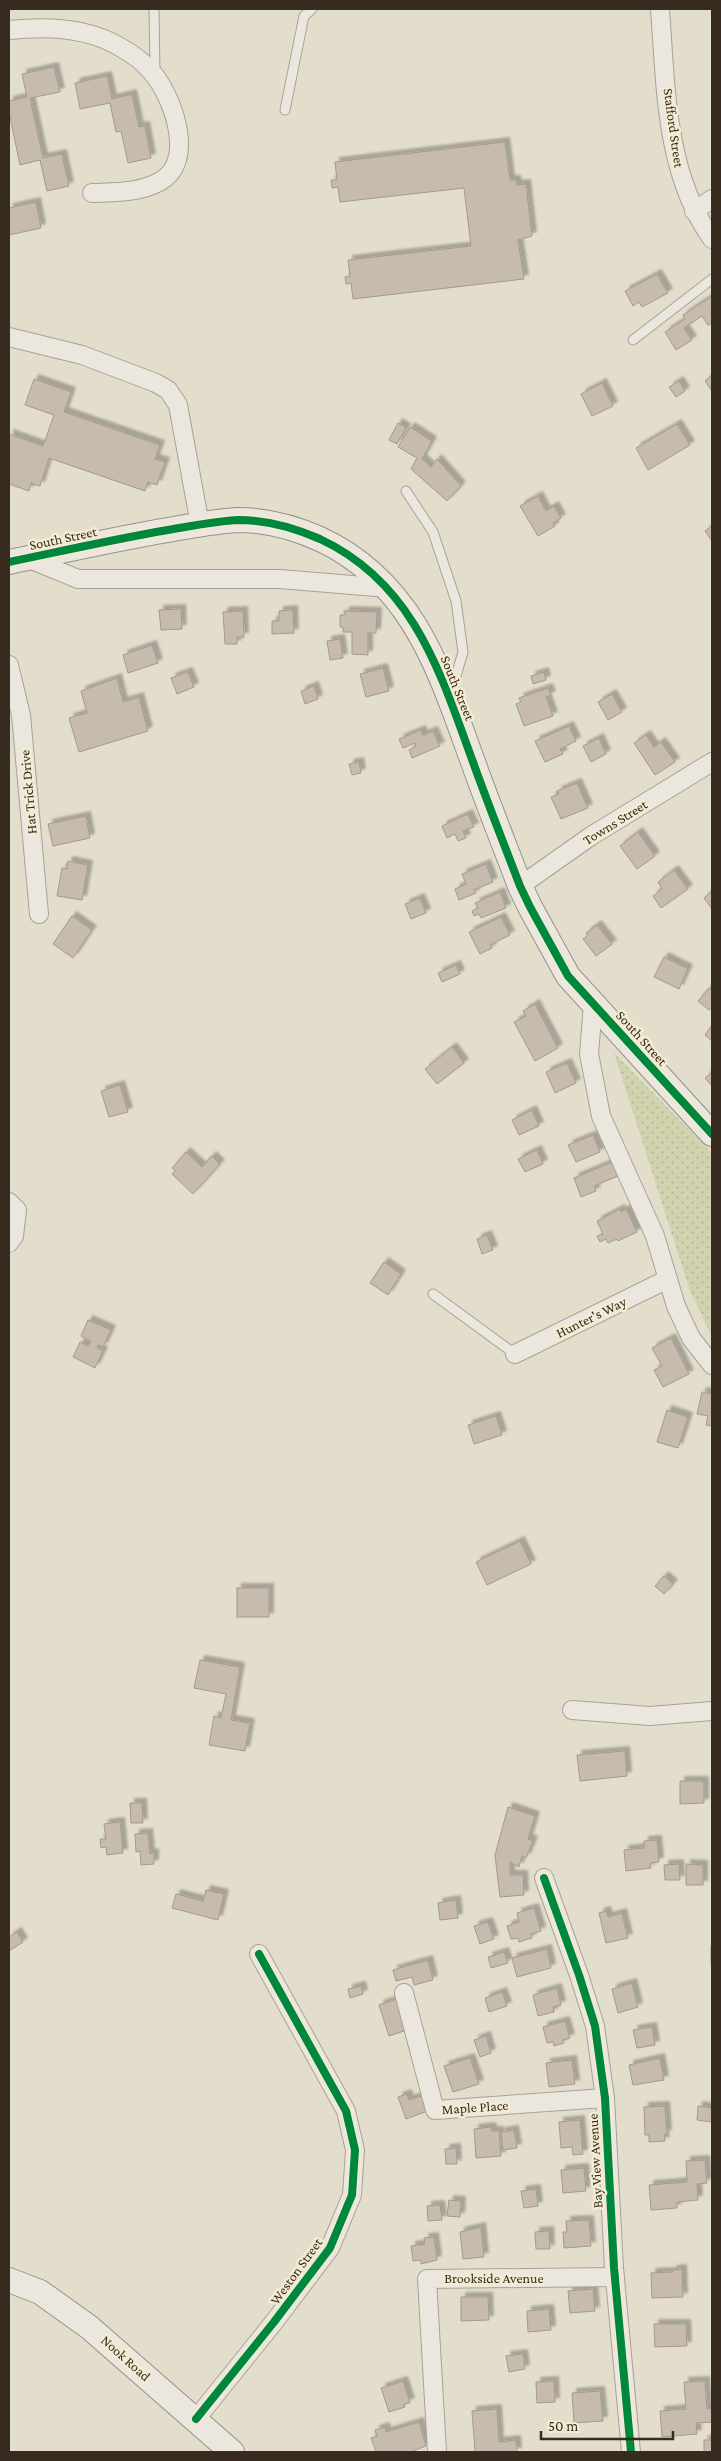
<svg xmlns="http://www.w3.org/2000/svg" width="721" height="2461" font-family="'Crimson Pro',serif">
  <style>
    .grass { fill: url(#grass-dots) }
    .building { fill: #c7bbad; stroke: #a3998c; filter: url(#shadow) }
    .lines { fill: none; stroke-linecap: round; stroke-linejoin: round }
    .lane-casing { stroke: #a8a296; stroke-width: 11 }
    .street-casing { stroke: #a8a296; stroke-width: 20 }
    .secondary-casing { stroke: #989185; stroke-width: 26 }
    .lane { stroke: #ebe7de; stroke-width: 9 }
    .street { stroke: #ebe7de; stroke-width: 18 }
    .secondary { stroke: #ebe7de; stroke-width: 24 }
    .cycleway-casing { stroke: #f4ebd3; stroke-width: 11 }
    .cycleway { stroke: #00873e; stroke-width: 8 }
    .labels { text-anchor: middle; stroke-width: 5; stroke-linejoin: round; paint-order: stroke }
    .street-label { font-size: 14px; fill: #362b1e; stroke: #f4ebd3 }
  </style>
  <defs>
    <pattern id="grass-dots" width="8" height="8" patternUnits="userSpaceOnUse" patternTransform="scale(1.25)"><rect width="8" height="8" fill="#d1d3af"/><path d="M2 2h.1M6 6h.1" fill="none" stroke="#b4b596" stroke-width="1.8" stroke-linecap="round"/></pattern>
    <filter id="shadow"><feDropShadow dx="4.5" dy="-4.5" stdDeviation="1" flood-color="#0004"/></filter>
  </defs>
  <rect width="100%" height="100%" fill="#e3ddcc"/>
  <polygon class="grass" points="614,1053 712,1153 712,1337 689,1288"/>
  <g class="building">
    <polygon points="54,67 60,92 30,98 43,158 62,154 69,186 47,191 40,160 20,165 9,112 9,101 27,97 22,74"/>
    <polygon points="107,76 112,99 132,94 139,127 145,126 151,158 128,163 121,131 116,132 110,103 80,109 75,83"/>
    <polygon points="505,142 510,180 516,180 517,185 526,184 532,236 518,240 524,279 353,299 351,283 346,284 345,277 350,276 348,260 471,246 464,188 340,202 338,187 332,188 331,180 337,180 335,162"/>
    <polygon points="36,202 41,228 9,235 9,208"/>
    <polygon points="657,274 668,293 642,307 639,302 633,306 625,291"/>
    <polygon points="712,296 712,323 708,325 702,316 684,328 692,340 676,350 665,332 685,319 683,315"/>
    <polygon points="712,375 712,391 705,381"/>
    <polygon points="34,379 71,392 64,412 160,445 155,459 165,462 157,485 148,482 145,491 49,458 40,486 31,483 29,491 9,484 9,434 43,446 54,415 25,405"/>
    <polygon points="679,381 685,391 676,397 669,387"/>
    <polygon points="602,383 613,406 592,416 581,394"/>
    <polygon points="398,423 406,428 397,444 389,440"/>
    <polygon points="677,424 690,445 648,470 636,448"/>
    <polygon points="410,427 432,441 422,459 431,467 437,459 461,486 447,501 411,469 417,458 398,447"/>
    <polygon points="538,496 546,511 554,506 561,518 553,523 555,526 538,536 520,506"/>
    <polygon points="712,526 712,541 705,531"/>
    <polygon points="181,609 182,629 161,630 159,610"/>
    <polygon points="293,610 294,633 272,634 272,621 279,621 279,611"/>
    <polygon points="243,611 244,637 237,637 237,644 225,644 223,612"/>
    <polygon points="345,611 377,612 376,633 368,633 368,655 352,654 352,632 343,632 343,627 340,627 340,615 345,615"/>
    <polygon points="340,639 343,658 330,660 327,641"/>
    <polygon points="152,645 158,663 128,673 123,655"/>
    <polygon points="383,668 389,691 366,697 360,674"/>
    <polygon points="188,672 194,687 177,694 171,678"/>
    <polygon points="544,672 546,680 533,684 531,676"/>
    <polygon points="117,678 123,702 139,697 148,731 79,752 69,718 87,713 81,691"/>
    <polygon points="314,686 318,699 305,704 301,691"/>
    <polygon points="548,688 551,695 546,697 553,716 524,726 516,704 521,702 519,698"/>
    <polygon points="612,694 622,712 608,720 598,702"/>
    <polygon points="569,726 576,741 560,749 563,754 545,762 535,741"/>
    <polygon points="421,730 423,735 433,731 440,746 412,758 409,750 416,746 415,743 403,748 399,739"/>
    <polygon points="646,735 654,747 661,742 675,762 655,775 634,743"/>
    <polygon points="599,738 606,754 591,762 583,746"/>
    <polygon points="359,762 361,773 352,775 349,764"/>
    <polygon points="577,783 588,808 561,819 551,797 559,794 557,791"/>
    <polygon points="468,814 474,827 463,831 466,838 458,841 455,834 447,838 442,826"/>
    <polygon points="86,816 90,838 53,846 48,824"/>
    <polygon points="638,832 655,856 637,869 620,846"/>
    <polygon points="68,861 88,865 82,900 57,896 62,868 67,869"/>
    <polygon points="486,864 493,882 474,890 476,893 459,900 455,889 466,884 462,874"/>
    <polygon points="674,870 688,889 661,908 653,896 662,889 658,882"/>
    <polygon points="712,891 712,909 704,898"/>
    <polygon points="500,892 506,908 481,918 479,914 474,916 472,911 478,908 475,903"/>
    <polygon points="420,898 426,913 411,919 405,904"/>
    <polygon points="72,916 92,930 73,958 53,944"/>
    <polygon points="501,917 510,935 490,945 492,948 480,954 469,932"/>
    <polygon points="597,925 612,944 596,956 583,939 588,935 586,933"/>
    <polygon points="664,957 688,969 679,989 654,977"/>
    <polygon points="456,965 460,974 442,982 438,973"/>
    <polygon points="709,988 712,990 712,1008 709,1010 698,1001"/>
    <polygon points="535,1004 558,1048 535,1061 514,1022 526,1016 523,1011"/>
    <polygon points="712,1025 712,1041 705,1035"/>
    <polygon points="452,1047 464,1063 437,1084 425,1069"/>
    <polygon points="567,1063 576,1083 555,1093 546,1072"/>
    <polygon points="712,1072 712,1086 705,1078"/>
    <polygon points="120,1085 128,1112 109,1117 101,1091"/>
    <polygon points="532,1110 539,1126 519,1135 512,1120"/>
    <polygon points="593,1135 600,1152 576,1162 568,1145"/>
    <polygon points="537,1150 543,1164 525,1172 518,1159"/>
    <polygon points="186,1152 202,1167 212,1156 220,1164 193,1194 172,1174 175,1171 172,1168"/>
    <polygon points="612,1162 618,1176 594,1186 596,1191 581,1197 574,1178"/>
    <polygon points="620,1209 621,1212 626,1209 637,1232 618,1241 617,1239 608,1243 606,1239 600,1242 597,1236 603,1234 597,1221"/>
    <polygon points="487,1235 493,1250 482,1254 477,1239"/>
    <polygon points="384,1262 401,1274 388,1295 370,1283"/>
    <polygon points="88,1320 111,1330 103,1347 98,1345 97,1348 103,1351 95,1368 73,1357 80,1342 88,1346 91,1341 81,1336"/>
    <polygon points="671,1338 689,1374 663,1387 654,1370 662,1366 652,1348"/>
    <polygon points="702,1392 712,1394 712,1426 706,1425 708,1416 697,1414"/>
    <polygon points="667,1410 688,1417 678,1448 657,1442"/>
    <polygon points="496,1416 502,1435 474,1444 468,1425"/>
    <polygon points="520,1541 531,1564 487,1585 476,1562"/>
    <polygon points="664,1576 673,1584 664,1594 655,1586"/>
    <rect x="237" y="1588" width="32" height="29"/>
    <polygon points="200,1660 240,1667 231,1720 250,1723 245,1751 209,1745 214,1716 221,1718 226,1694 194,1688"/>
    <polygon points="625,1751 627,1776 580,1781 577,1755"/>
    <polygon points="680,1781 704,1781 704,1803 680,1804"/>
    <polygon points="130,1803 142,1803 143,1823 131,1823"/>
    <polygon points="508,1807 535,1816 528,1839 533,1841 526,1858 522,1856 519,1867 510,1862 510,1875 523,1875 524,1895 500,1897 495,1855"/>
    <polygon points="120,1822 123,1853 107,1855 106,1847 101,1848 100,1839 106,1839 104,1824"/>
    <polygon points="148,1833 150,1854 154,1853 154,1864 141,1865 140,1851 136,1852 135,1834"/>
    <polygon points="657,1840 659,1862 650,1863 651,1868 626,1871 624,1850 644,1848 644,1841"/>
    <polygon points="679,1864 680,1880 665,1880 664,1865"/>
    <polygon points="686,1864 703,1865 703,1885 686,1885"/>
    <polygon points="206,1890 224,1894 218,1920 172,1908 176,1894 203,1901"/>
    <polygon points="456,1900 458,1918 440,1920 438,1903"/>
    <polygon points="534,1908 541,1931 531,1934 532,1938 519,1942 518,1938 511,1939 507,1926 519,1922 517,1913"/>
    <polygon points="606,1911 608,1917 622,1913 628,1938 606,1943 599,1913"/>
    <polygon points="488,1922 494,1939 480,1944 474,1926"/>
    <polygon points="17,1932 23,1942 9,1951 9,1937"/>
    <rect x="711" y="1946" width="1" height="17"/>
    <polygon points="547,1949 551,1968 517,1977 512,1958"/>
    <polygon points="504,1952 508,1963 491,1968 488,1957"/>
    <polygon points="428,1960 433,1980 414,1985 412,1977 396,1981 393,1970"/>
    <polygon points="632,1983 638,2007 618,2013 612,1989"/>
    <polygon points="361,1986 363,1994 350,1998 348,1989"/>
    <polygon points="557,1988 561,2005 553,2007 554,2012 538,2016 533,1995"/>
    <polygon points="502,1992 507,2006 489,2012 485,1998"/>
    <polygon points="397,1999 407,2030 389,2036 379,2005"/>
    <polygon points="565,2021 570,2038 563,2040 564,2043 554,2046 553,2042 547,2043 543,2027"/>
    <polygon points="652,2027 655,2045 637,2048 633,2030"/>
    <polygon points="486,2036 491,2053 480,2057 474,2040"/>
    <polygon points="470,2058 479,2084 453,2092 444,2066"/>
    <polygon points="660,2058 664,2080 633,2085 629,2065"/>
    <polygon points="572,2060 575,2084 549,2087 546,2063"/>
    <polygon points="407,2094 409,2100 427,2094 433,2109 406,2119 398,2097"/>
    <polygon points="665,2106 667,2134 664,2134 665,2141 649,2142 649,2135 645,2135 644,2107"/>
    <polygon points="698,2106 712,2108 712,2122 697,2120"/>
    <polygon points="580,2120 583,2154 573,2155 572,2147 561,2148 559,2122"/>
    <polygon points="491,2127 492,2131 499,2131 501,2156 476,2158 474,2129"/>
    <polygon points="514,2130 517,2148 503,2150 501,2132"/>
    <polygon points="456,2148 457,2164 446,2164 445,2149"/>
    <polygon points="705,2160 707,2183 697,2184 698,2200 677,2202 677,2208 651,2210 649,2185 687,2182 686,2161"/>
    <polygon points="584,2168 586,2191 563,2193 561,2170"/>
    <polygon points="536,2189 538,2206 524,2208 521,2191"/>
    <polygon points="449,2200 461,2201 460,2217 447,2216"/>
    <polygon points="440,2205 442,2220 428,2221 427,2206"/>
    <polygon points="589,2220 591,2246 564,2248 563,2232 567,2232 566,2221"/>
    <polygon points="481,2227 484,2257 463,2259 460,2232"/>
    <polygon points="549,2231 550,2249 536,2249 535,2232"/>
    <polygon points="434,2237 437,2260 421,2264 421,2260 413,2261 411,2246 425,2244 424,2238"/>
    <polygon points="682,2269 683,2297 652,2298 651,2273 673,2272 672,2270"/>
    <polygon points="593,2289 595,2311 570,2313 568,2291"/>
    <polygon points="461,2297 488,2297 489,2320 461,2321"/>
    <polygon points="549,2309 551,2330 528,2332 527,2311"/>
    <polygon points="654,2324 686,2324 687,2346 655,2347"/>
    <polygon points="523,2354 525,2369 509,2372 506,2356"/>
    <polygon points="403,2381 410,2402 404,2404 405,2407 389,2412 381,2388"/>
    <polygon points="554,2381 555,2402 537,2403 536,2382"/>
    <polygon points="705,2381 707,2409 712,2408 712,2422 696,2423 697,2434 662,2437 660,2411 686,2409 684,2382"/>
    <polygon points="600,2391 603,2421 574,2423 572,2393"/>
    <polygon points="497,2409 499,2442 516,2440 517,2452 475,2452 472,2411"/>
    <polygon points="419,2422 426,2446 410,2452 376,2452 371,2438 377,2436 375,2430 385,2427 386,2432"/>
    <rect x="704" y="2440" width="8" height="12"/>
  </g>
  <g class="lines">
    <defs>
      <g id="lane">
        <polyline points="154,9 155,73"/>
        <polyline points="285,110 304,16 312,9"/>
        <polyline points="633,340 712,279"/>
        <polyline points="406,491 433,532 456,601 463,652 452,690"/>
        <polyline points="433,1294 515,1354"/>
      </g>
      <g id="street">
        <path d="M 660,9 C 666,87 665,173 712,239"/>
        <path d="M 9,30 C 46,26 87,27 120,47 C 133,54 146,64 155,76 C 174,101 196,163 159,182 C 138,193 115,192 92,193"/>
        <polyline points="694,211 712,199"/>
        <polyline points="9,337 82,355 156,383 168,390 178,405 200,525"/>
        <polyline points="27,558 78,579 280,579 388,588"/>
        <polyline points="9,665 21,715 39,914"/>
        <polyline points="520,886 591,836 712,762"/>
        <polyline points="593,1004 589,1054 601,1116 655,1236 676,1306 691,1338 712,1365"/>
        <polyline points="9,1202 17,1210 14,1236 9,1243"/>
        <polyline points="515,1354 668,1279"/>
        <polyline points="572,1710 650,1716 712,1711"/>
        <polyline points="544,1878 579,1975 595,2026 605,2098 614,2268 631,2452"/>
        <polyline points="404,1993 435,2110 605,2098"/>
        <polyline points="196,2419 274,2322 330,2248 352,2195 355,2150 346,2111 259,1954"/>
        <polyline points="437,2452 427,2279 615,2277"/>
      </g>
      <g id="secondary">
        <path d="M 9,562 C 62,551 115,539 168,530 C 192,526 215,521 239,520 C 266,520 295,528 320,539 C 414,583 440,672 473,762 C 488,804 504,844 520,886 L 530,907 L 568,976 L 712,1134"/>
        <polyline points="9,2280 40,2292 89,2327 232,2452"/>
      </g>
    </defs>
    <use href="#lane" class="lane-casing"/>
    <use href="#street" class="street-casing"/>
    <use href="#secondary" class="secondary-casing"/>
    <use href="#lane" class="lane"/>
    <use href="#street" class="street"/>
    <use href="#secondary" class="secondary"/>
    <defs>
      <g id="cycleway">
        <path d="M 9,562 C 62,551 115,539 168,530 C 192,526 215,521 239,520 C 266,520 295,528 320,539 C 414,583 440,672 473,762 C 488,804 504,844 520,886 L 530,907 L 568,976 L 712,1134"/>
        <polyline points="544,1878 579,1975 595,2026 605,2098 614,2268 631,2452"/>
        <polyline points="196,2419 274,2322 330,2248 352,2195 355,2150 346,2111 259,1954"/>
      </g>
    </defs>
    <use href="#cycleway" class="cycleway-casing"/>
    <use href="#cycleway" class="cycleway"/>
  </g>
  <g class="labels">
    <g class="street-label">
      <text transform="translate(674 128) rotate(82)" y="5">Stafford Street</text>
      <text transform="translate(63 538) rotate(-12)" y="5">South Street</text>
      <text transform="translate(458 688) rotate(68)" y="5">South Street</text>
      <text transform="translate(28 792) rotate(-95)" y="5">Hat Trick Drive</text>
      <text transform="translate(615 822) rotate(-32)" y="5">Towns Street</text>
      <text transform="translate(642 1038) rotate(48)" y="5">South Street</text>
      <text transform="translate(591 1317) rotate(-26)" y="5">Hunter's Way</text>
      <text transform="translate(475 2107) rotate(-4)" y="5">Maple Place</text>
      <text transform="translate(595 2161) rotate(-93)" y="5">Bay View Avenue</text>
      <text transform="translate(296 2271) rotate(-54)" y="5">Weston Street</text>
      <text x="494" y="2283">Brookside Avenue</text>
      <text transform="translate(126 2358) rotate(42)" y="5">Nook Road</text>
    </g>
  </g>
  <rect width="721" height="2461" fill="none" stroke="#362b1e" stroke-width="20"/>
  <path d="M541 2431v8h132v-8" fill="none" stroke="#362b1e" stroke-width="2.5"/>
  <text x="548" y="2431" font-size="15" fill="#362b1e" stroke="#f4ebd3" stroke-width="4" paint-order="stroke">50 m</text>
</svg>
